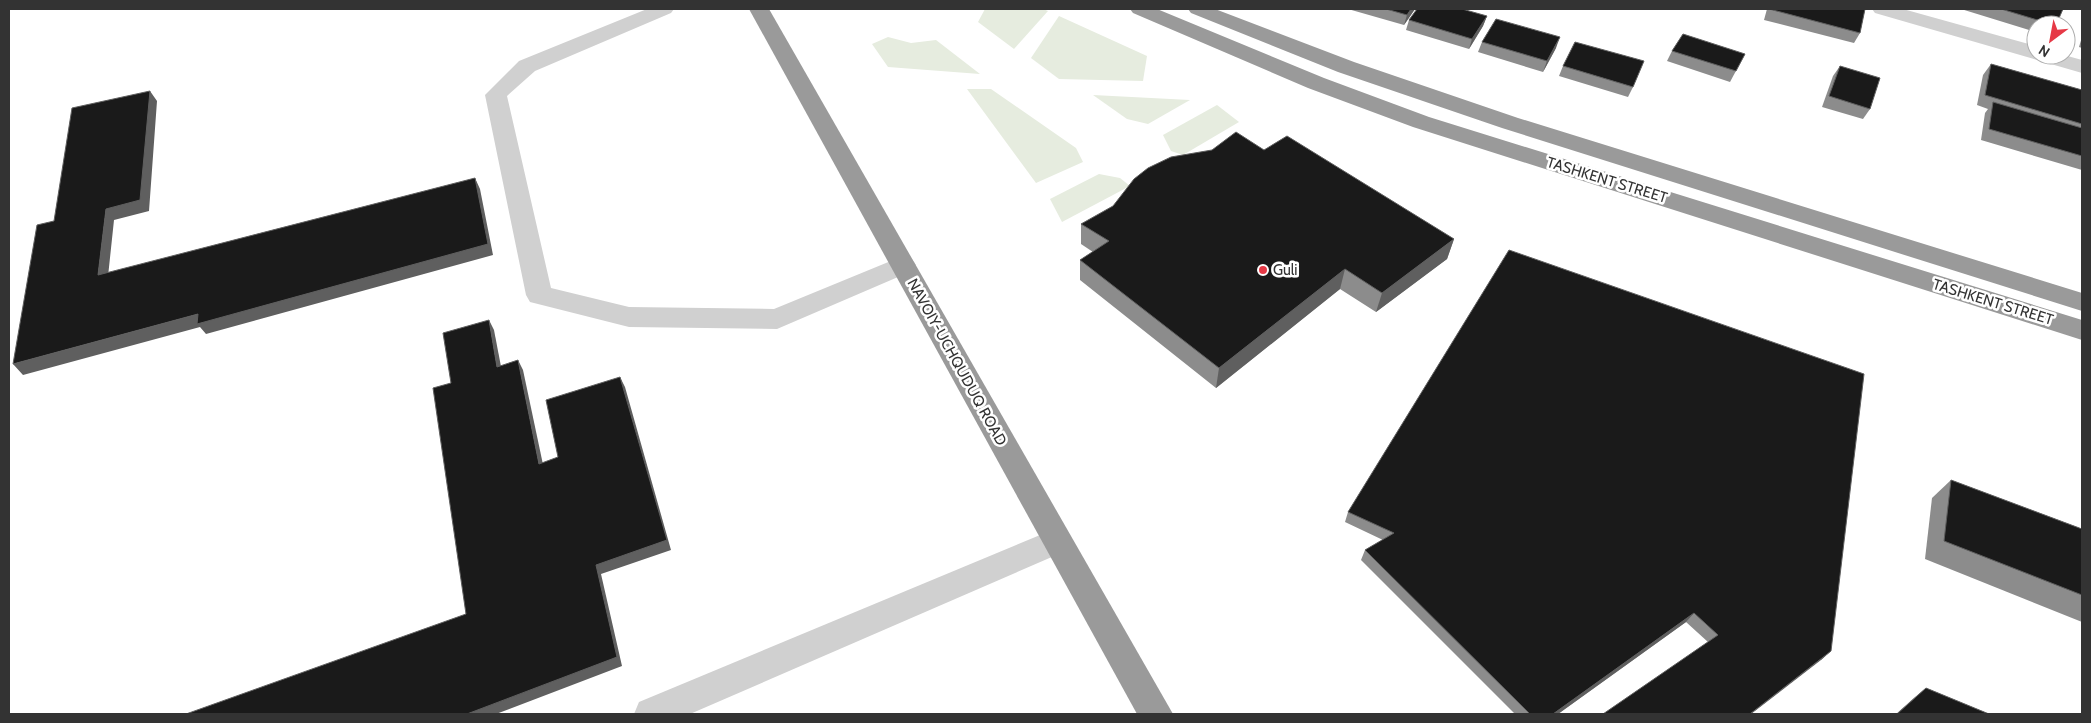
<svg xmlns="http://www.w3.org/2000/svg" width="2091" height="723" font-family="Cabin,sans-serif">
  <style>
    .green { fill: #e6ecdf }
    .lines { fill: none; stroke-linecap: round; stroke-linejoin: round }
    .street { fill: #d0d0d0; fill-rule: evenodd }
    .highway { fill: #9a9a9a; fill-rule: evenodd }
    .wall { fill: #8c8c8c }
    .shaded-wall { fill: #5f5f5f }
    .building { fill: #1a1a1a; stroke: #5f5f5f }
    .poi-dot { fill: #e63946; stroke: #fff; stroke-width: 2 }
    .labels { text-anchor: middle; stroke-width: 5; stroke-linejoin: round; paint-order: stroke }
    .street-label { font-size: 15px; fill: #333; stroke: #fff }
    .poi-label { font-size: 15px; fill: #333; stroke: #fff; text-anchor: start }
  </style>
  <rect width="100%" height="100%" fill="#fff"/>
  <g class="green">
    <polygon points="985,9 1043,9 1048,11 1014,49 978,22"/>
    <polygon points="1059,16 1147,56 1143,81 1059,79 1031,58"/>
    <polygon points="888,37 911,43 936,40 980,74 888,67 872,44"/>
    <polygon points="967,89 991,89 1076,148 1083,162 1036,183"/>
    <polygon points="1093,95 1190,100 1148,124 1127,119"/>
    <polygon points="1217,105 1239,122 1183,155 1171,151 1163,135"/>
    <polygon points="1099,174 1120,178 1130,186 1062,222 1050,199"/>
  </g>
  <g class="lines">
    <g class="street">
      <polygon points="647,9 674,9 671,13 535,71 507,96 551,288 629,307 774,309 903,256 912,259 916,265 912,271 777,329 629,327 530,302 526,295 485,95 519,61"/>
      <polygon points="1872,9 1903,9 2036,46 2036,55 2064,55 2082,60 2082,73 1875,13"/>
      <polygon points="1057,528 1068,532 1073,541 1068,550 690,714 634,714 639,702"/>
    </g>
    <g class="highway">
      <polygon points="749,9 769,9 1173,714 1137,714"/>
      <polygon points="1130,9 1157,9 1324,78 1429,117 2082,320 2082,340 1413,127 1308,88 1133,13"/>
      <polygon points="1188,9 1215,9 1354,62 1518,118 2082,293 2082,311 1502,128 1338,72 1191,13"/>
    </g>
  </g>
  <g class="wall">
    <polygon points="1348,9 1415,9 1404,25"/>
    <polygon points="1767,9 1865,9 1860,33 1854,43 1764,20"/>
    <polygon points="1961,9 2063,9 2054,25 2036,25 2036,32"/>
    <polygon points="1487,16 1483,26 1469,49 1406,30 1409,20"/>
    <polygon points="2082,37 2082,48 2079,47"/>
    <polygon points="1482,42 1556,48 1543,72 1478,52"/>
    <polygon points="1672,51 1745,54 1730,82 1667,61"/>
    <polygon points="1991,64 2082,90 2082,170 1981,140 1985,113 1988,109 1977,105 1983,75"/>
    <polygon points="1563,66 1633,87 1628,97 1559,76"/>
    <polygon points="1840,66 1870,109 1863,119 1822,107 1833,76"/>
    <polygon points="1264,150 1454,239 1447,259 1376,312 1340,289 1216,388 1080,280 1080,260 1093,252 1081,244 1081,224"/>
    <polygon points="1951,480 2082,529 2082,622 1925,559 1932,498"/>
    <polygon points="1348,512 1831,651 1821,660 1708,642 1686,622 1558,714 1515,714 1361,560 1365,550 1383,540 1345,522"/>
    <polygon points="1926,688 1989,714 1896,714 1915,697"/>
  </g>
  <g class="shaded-wall">
    <polygon points="1411,9 1415,9 1404,25 1407,15"/>
    <polygon points="1487,16 1483,26 1469,49 1472,39"/>
    <polygon points="1560,37 1556,48 1543,72 1547,61"/>
    <polygon points="150,91 157,101 149,211 114,220 107,286 98,275 106,209"/>
    <polygon points="475,178 480,189 493,255 206,334 200,327 23,375 13,364 198,314"/>
    <polygon points="1454,239 1447,259 1376,312 1382,293"/>
    <polygon points="1345,269 1340,289 1216,388 1219,368"/>
    <polygon points="489,320 494,330 503,377 497,367"/>
    <polygon points="518,360 523,370 545,474 539,464"/>
    <polygon points="620,377 625,387 671,550 601,574 622,666 496,714 467,714 596,565"/>
    <polygon points="1694,613 1686,622 1558,714 1553,714"/>
    <polygon points="1831,651 1821,660 1751,714 1750,714"/>
  </g>
  <g class="building">
    <polygon points="1386,9 1411,9 1407,15"/>
    <polygon points="1417,9 1462,9 1487,16 1472,39 1409,20"/>
    <polygon points="1769,9 1865,9 1860,33"/>
    <polygon points="2001,9 2063,9 2056,25 2054,25"/>
    <polygon points="1496,19 1560,37 1547,61 1482,42"/>
    <polygon points="1683,34 1745,54 1736,71 1672,51"/>
    <polygon points="1575,42 1644,61 1633,87 1563,66"/>
    <polygon points="1991,64 2082,90 2082,124 1985,95"/>
    <polygon points="1840,66 1880,78 1870,109 1829,96"/>
    <polygon points="150,91 140,200 106,209 98,275 475,178 488,244 197,324 198,314 13,364 37,225 54,221 72,108"/>
    <polygon points="1993,102 2082,128 2082,156 1989,129"/>
    <polygon points="1236,132 1264,150 1287,136 1454,239 1382,293 1345,269 1219,368 1080,260 1109,241 1081,224 1113,206 1134,179 1148,168 1171,157 1212,150"/>
    <polygon points="1509,250 1864,374 1831,651 1750,714 1603,714 1718,635 1694,613 1553,714 1530,714 1365,550 1394,533 1348,512"/>
    <polygon points="489,320 497,367 518,360 539,464 558,457 546,400 620,377 667,540 596,565 617,657 467,714 186,714 466,614 433,388 451,383 443,333"/>
    <polygon points="1951,480 2082,529 2082,595 1944,541"/>
    <polygon points="1926,688 1989,714 1897,714"/>
  </g>
  <circle class="poi-dot" cx="1263" cy="270" r="5"/>
  <g class="labels">
    <g class="street-label">
      <text transform="translate(1607 180) rotate(17)" y="5">TASHKENT STREET</text>
      <text transform="translate(1993 302) rotate(17)" y="5">TASHKENT STREET</text>
      <text transform="translate(957 362) rotate(61)" y="5">NAVOIY-UCHQUDUQ ROAD</text>
    </g>
    <g class="poi-label">
      <text x="1273" y="275">Guli</text>
    </g>
  </g>
  <rect width="2091" height="723" fill="none" stroke="#333333" stroke-width="20"/>
  <g transform="translate(2051 40) rotate(212)"><circle r="24" fill="#ffffff" stroke="#adadad"/>
  <path d="M0-4L9 19L0 12L-9 19Z" fill="#e63946"/>
  <text y="-8" font-size="14" font-weight="bold" text-anchor="middle" fill="#333333">N</text>
  </g>
</svg>
